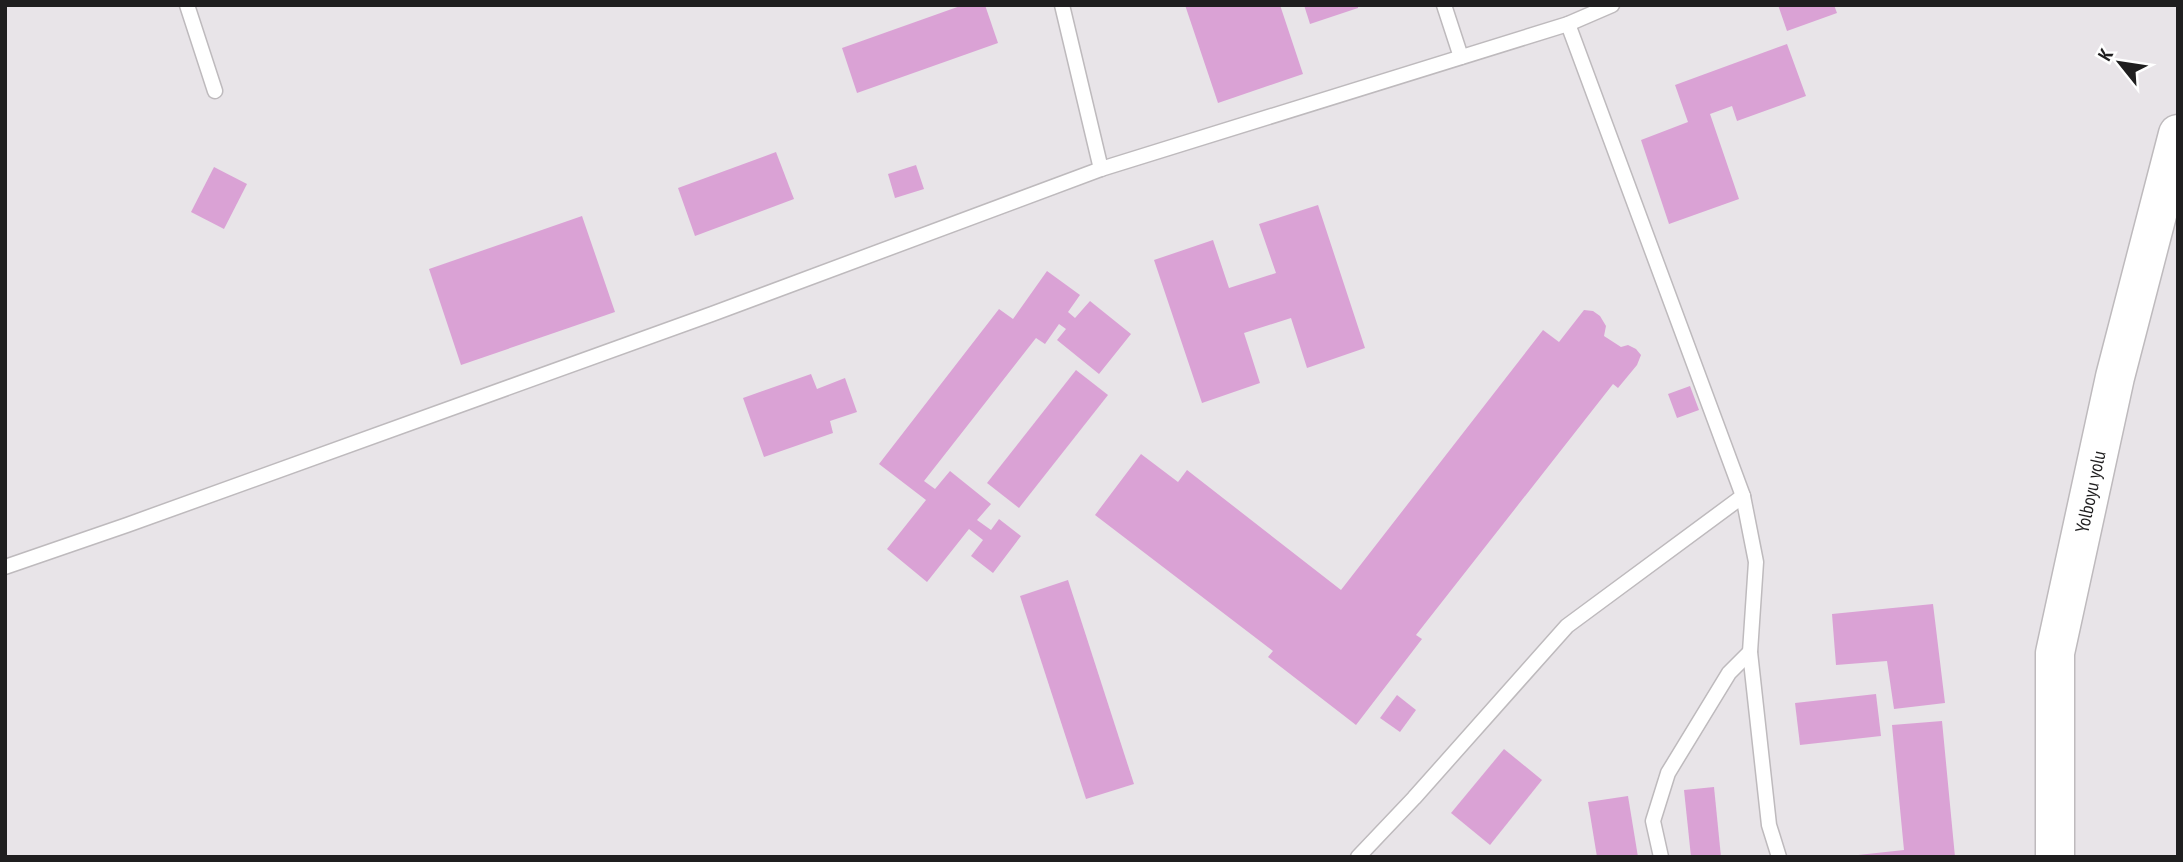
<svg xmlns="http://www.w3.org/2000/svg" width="2183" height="862" font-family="'PT Sans Narrow',sans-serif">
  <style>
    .building { fill: #daa2d5 }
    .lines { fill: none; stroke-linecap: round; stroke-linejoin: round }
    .service-casing { stroke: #bebabd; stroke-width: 17 }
    .secondary-casing { stroke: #bebabd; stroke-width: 41 }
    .service { stroke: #fff; stroke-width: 14 }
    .secondary { stroke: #fff; stroke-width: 38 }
    .labels { text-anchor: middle; stroke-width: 5; stroke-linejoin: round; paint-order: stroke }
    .street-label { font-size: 19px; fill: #1f1e1f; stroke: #fff }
  </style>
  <rect width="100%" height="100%" fill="#e8e4e8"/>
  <g class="building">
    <polygon points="963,5 985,5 998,43 857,93 842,48"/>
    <polygon points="1185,5 1280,5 1303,74 1218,103"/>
    <polygon points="1304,5 1358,5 1358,8 1310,24"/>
    <polygon points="1778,5 1834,5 1837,13 1787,31"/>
    <polygon points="1787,44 1806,96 1737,121 1732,106 1710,114 1739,199 1669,224 1641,140 1688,122 1675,85"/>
    <polygon points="776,152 794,199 695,236 678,188"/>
    <polygon points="916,165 924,189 895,198 888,174"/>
    <polygon points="214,167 247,184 224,229 191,212"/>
    <polygon points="1318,205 1365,348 1307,368 1291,318 1244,333 1260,383 1202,403 1154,260 1213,240 1229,288 1276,273 1259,224"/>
    <polygon points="582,216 615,312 461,365 429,269"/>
    <polygon points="1047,271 1080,295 1068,312 1075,318 1090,301 1131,334 1099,374 1057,340 1066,329 1059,324 1045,344 1036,338 924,481 935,489 950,471 991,504 977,520 991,530 999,519 1021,536 993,573 971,556 983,540 969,529 927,582 887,549 926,500 879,464 999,309 1013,319"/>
    <polygon points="1584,310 1593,311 1600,316 1606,326 1604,336 1621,347 1628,345 1636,349 1641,355 1637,365 1618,388 1613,384 1416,635 1422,639 1356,725 1268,657 1273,651 1095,515 1141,454 1178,482 1187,470 1341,590 1543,330 1559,342"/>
    <polygon points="1076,370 1108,395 1019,508 987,483"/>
    <polygon points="811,374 817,389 845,378 857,412 830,421 833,433 764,457 743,398"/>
    <polygon points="1690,386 1699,410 1677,418 1668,394"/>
    <polygon points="1068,580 1134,784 1086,799 1020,596"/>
    <polygon points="1933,604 1945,703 1894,709 1887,661 1836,665 1832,614"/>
    <polygon points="1876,694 1881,736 1800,745 1795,703"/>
    <polygon points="1397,695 1416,710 1400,732 1380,718"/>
    <polygon points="1942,721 1955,857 1858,857 1858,855 1904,850 1892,725"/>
    <polygon points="1504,749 1542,780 1490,845 1451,813"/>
    <polygon points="1714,787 1721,857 1691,857 1684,790"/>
    <polygon points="1628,796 1638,857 1597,857 1588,802"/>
  </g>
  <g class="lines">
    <defs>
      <g id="service">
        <polyline points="187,5 215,91"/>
        <polyline points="1062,5 1101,169"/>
        <polyline points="1444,5 1461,57"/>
        <polyline points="1568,24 1743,496 1756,562 1750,652 1769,825 1779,857"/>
        <polyline points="5,567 127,525 712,314 1101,169 1568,24 1612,5"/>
        <polyline points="1358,857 1414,798 1567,626 1743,496"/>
        <polyline points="1661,857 1653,821 1668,773 1729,673 1750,652"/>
      </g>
      <g id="secondary">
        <path id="s1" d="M 2055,857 L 2055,653 L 2115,377 L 2178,134"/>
      </g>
    </defs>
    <use href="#service" class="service-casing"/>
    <use href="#secondary" class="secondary-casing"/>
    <use href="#service" class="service"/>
    <use href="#secondary" class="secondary"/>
  </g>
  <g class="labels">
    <g class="street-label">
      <text dy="7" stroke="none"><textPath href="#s1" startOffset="369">Yolboyu yolu</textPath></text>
    </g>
  </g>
  <rect width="2183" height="862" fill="none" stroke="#1f1e1f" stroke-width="14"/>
  <g transform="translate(2120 63) rotate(300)" stroke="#ffffff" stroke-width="5" paint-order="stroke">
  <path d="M0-5L12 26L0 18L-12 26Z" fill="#1f1e1f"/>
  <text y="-10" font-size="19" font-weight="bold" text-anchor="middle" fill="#1f1e1f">K</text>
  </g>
</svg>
